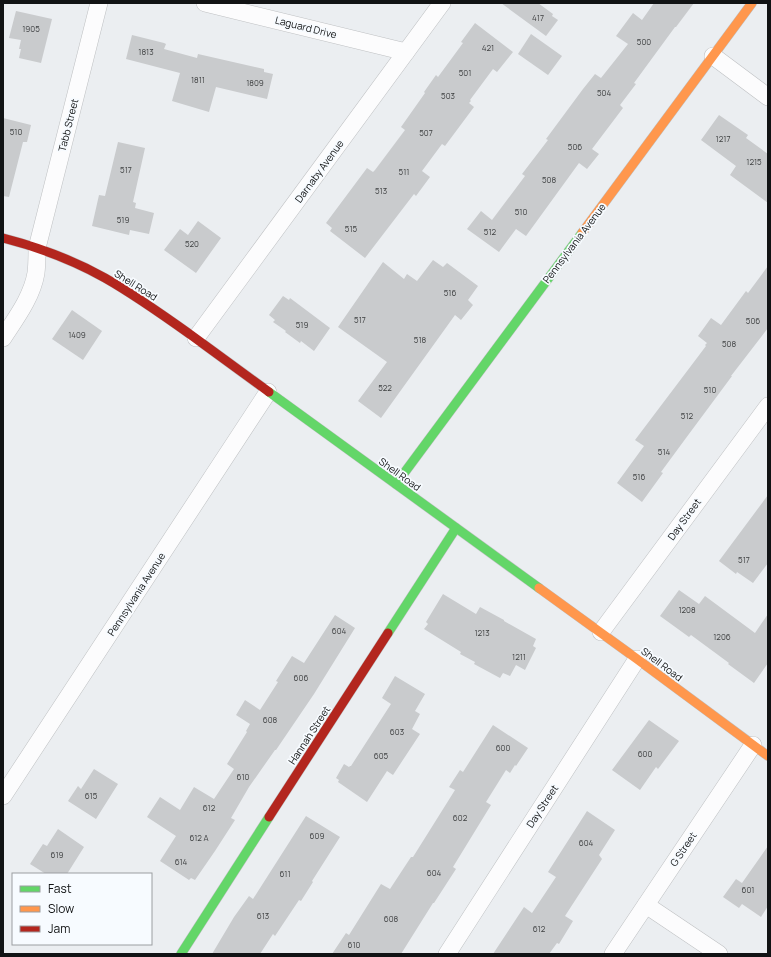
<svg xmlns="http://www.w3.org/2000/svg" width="771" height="957" font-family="Manrope,sans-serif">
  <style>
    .building { fill: #c9cbcd }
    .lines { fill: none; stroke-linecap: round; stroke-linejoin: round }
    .street-casing { stroke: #bfc1c3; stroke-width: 18 }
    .fast-casing { stroke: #bfc1c3; stroke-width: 10 }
    .slow-casing { stroke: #bfc1c3; stroke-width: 10 }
    .jam-casing { stroke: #bfc1c3; stroke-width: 10 }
    .street { stroke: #fcfcfd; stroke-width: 17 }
    .fast { stroke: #63d668; stroke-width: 9 }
    .slow { stroke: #ff974d; stroke-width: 9 }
    .jam { stroke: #b3261e; stroke-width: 9 }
    .labels { text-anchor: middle; stroke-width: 3.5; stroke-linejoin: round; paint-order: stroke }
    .number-label { font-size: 8px; fill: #3f4142 }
    .street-label { font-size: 10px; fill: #111314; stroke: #f7fbff }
  </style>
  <rect width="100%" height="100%" fill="#ebeef1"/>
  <g class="building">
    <polygon points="501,3 538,3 553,14 552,16 558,20 546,36"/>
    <polygon points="654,3 694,3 676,27 675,27 634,83 636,84 620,105 623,108 592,149 599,154 587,169 579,163 526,236 516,229 499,252 467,229 481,211 492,220 525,176 522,174 548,140 546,139 583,89 595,74 601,78 628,44 616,36 633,13 642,20"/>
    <polygon points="16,11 52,19 41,63 19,58 21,49 19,49 21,40 9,38"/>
    <polygon points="475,23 513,52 497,72 493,69 470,100 471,101 469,103 474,107 445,146 442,144 422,171 430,177 416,196 414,194 365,258 330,231 332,228 326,223 367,168 373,172 375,170 405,130 401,127 425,93 424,92 436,75 438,77 463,43 461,42"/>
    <polygon points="531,34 562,56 548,75 518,54"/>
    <polygon points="132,35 164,43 166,44 164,49 197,58 198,54 264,69 264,72 273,74 267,99 216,87 209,112 172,101 180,73 126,59"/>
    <polygon points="719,115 748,135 746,138 768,154 768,203 730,175 736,166 701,140"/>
    <polygon points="3,118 31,125 27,142 23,142 9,197 3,196"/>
    <polygon points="118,142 145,148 133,202 136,203 135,208 154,213 149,234 130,230 129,235 92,226 99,195 105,196"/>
    <polygon points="198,221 221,238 196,273 164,250 180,229 188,235"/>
    <polygon points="433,260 443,267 447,263 478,286 468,300 473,305 461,320 455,315 381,418 358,401 387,362 338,327 383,262 404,279 407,274 417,281"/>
    <polygon points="768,266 768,328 731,376 732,376 686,438 661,472 663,473 642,502 617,483 644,446 635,440 706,346 705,345 707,343 698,336 711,318 721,325 746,291 748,293"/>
    <polygon points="283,296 289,300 290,298 330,328 314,351 301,341 300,343 285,332 286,331 273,322 275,320 269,315"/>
    <polygon points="72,310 102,331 83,360 52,339"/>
    <polygon points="768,495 768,563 753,583 737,572 736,574 719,561"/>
    <polygon points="679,590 699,604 705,596 755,633 768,614 768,663 754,683 728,664 729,663 691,635 689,637 660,616"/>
    <polygon points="443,594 476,614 480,607 504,620 504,621 536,639 533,646 536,648 525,670 516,665 510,676 503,673 500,678 474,664 475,662 460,654 461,652 424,629 428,624 426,622"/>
    <polygon points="335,615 355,628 314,694 276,750 275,750 249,787 231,818 235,820 215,851 195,880 191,878 189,880 160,861 176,836 147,817 160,797 180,810 194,787 214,799 234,769 227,764 247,732 246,731 250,724 236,715 245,700 260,710 278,682 276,681 292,656 304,663"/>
    <polygon points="395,676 425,694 415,711 420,714 412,729 420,734 393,775 387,771 367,802 338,782 339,780 336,778 344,764 349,767 350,766 351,766 391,704 382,698"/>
    <polygon points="649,720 679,741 658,769 656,767 640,790 612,770"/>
    <polygon points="493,725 528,748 516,766 515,765 510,773 506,770 486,802 491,805 453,867 456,869 434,903 433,903 401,954 332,954 346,933 349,935 381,884 390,889 411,857 413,857 455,790 449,787 460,770 463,772"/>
    <polygon points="94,769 118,784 96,819 68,801 78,786 81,789"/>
    <polygon points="587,811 615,830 599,855 602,859 565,916 573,921 559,944 557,943 549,954 493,954 524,907 532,913 556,877 548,872"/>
    <polygon points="306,816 340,837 312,881 313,882 301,901 299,900 275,936 273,934 260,954 212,954 234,917 249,896 253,899"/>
    <polygon points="58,829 84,847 67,874 46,874 30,864 43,844 47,846"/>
    <polygon points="768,846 768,906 761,917 742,904 739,908 723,897 736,879 742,883"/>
  </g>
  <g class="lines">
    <defs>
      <g id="street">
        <polyline points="205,3 406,52"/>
        <polyline points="713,56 768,97"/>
        <path d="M 3,338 C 16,318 32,297 36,273 C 37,265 37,256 37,248 L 99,3"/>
        <polyline points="196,338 442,3"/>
        <polyline points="601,632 768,406"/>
        <polyline points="3,796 268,392"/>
        <polyline points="646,905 719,954"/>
        <polyline points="447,954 637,659"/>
        <polyline points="613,954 753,745"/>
      </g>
      <g id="fast">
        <polyline points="269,392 539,588"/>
        <polyline points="396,484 582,233"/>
        <polyline points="388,633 456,528"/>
        <polyline points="181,954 269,817"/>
      </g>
      <g id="slow">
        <polyline points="582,233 752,3"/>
        <polyline points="539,588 637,659 768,756"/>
      </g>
      <g id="jam">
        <path d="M 3,238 C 38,247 73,260 105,278 C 135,295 163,315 191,335 C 217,354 243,373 269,392"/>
        <polyline points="269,817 388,633"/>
      </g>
    </defs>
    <use href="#street" class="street-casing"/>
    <use href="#fast" class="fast-casing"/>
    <use href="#slow" class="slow-casing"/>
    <use href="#jam" class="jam-casing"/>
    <use href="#street" class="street"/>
    <use href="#fast" class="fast"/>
    <use href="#slow" class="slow"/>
    <use href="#jam" class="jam"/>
  </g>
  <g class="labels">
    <g class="number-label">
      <text x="538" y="21">417</text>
      <text x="31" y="32">1905</text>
      <text x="644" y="45">500</text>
      <text x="488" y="51">421</text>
      <text x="146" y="55">1813</text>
      <text x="465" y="76">501</text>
      <text x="198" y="83">1811</text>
      <text x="255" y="86">1809</text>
      <text x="604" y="96">504</text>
      <text x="448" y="99">503</text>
      <text x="16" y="135">510</text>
      <text x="426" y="136">507</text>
      <text x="723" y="142">1217</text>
      <text x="575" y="150">506</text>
      <text x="754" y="165">1215</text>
      <text x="126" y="173">517</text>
      <text x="404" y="175">511</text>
      <text x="549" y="183">508</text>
      <text x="381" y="194">513</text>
      <text x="521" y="215">510</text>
      <text x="123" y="223">519</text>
      <text x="351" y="232">515</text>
      <text x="490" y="235">512</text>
      <text x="192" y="247">520</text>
      <text x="450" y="296">516</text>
      <text x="360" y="323">517</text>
      <text x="753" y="324">506</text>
      <text x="302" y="328">519</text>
      <text x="77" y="338">1409</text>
      <text x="420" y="343">518</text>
      <text x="729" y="347">508</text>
      <text x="385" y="391">522</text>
      <text x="710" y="393">510</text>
      <text x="687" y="419">512</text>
      <text x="664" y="455">514</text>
      <text x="639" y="480">516</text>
      <text x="744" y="563">517</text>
      <text x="687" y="613">1208</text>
      <text x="339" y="634">604</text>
      <text x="482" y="636">1213</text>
      <text x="722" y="640">1206</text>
      <text x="519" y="660">1211</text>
      <text x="301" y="681">606</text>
      <text x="270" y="723">608</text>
      <text x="397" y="735">603</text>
      <text x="503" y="751">600</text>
      <text x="645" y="757">600</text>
      <text x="381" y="759">605</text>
      <text x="243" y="780">610</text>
      <text x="91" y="799">615</text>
      <text x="209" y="811">612</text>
      <text x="460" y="821">602</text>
      <text x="317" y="839">609</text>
      <text x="199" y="841">612 A</text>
      <text x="586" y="846">604</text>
      <text x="57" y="858">619</text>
      <text x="181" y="865">614</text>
      <text x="434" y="876">604</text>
      <text x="285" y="877">611</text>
      <text x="748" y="893">601</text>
      <text x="263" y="919">613</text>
      <text x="391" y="922">608</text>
      <text x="539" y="932">612</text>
      <text x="354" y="948">610</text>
    </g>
    <g class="street-label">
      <text transform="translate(306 27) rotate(14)" y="4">Laguard Drive</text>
      <text transform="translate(68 125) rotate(-76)" y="4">Tabb Street</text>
      <text transform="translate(319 171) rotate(-54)" y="4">Darnaby Avenue</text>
      <text transform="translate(574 243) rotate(-53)" y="4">Pennsylvania Avenue</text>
      <text transform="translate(136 285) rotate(32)" y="4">Shell Road</text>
      <text transform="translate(400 474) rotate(36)" y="4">Shell Road</text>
      <text transform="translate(684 519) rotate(-54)" y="4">Day Street</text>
      <text transform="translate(136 594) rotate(-57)" y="4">Pennsylvania Avenue</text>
      <text transform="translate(662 664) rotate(37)" y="4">Shell Road</text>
      <text transform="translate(309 735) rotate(-57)" y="4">Hannah Street</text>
      <text transform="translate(542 806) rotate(-57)" y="4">Day Street</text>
      <text transform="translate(683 849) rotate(-56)" y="4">G Street</text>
    </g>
  </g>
  <rect width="771" height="957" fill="none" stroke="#111314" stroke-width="8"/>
  <rect x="12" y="873" width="140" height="72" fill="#f7fbff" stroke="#9b9ea1"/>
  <rect x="20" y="886" width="20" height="6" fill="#63d668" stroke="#9b9ea1"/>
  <text x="48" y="893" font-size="12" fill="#111314">Fast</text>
  <rect x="20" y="906" width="20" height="6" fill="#ff974d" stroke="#9b9ea1"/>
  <text x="48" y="913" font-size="12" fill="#111314">Slow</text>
  <rect x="20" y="926" width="20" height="6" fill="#b3261e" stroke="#9b9ea1"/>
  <text x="48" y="933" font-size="12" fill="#111314">Jam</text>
</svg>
